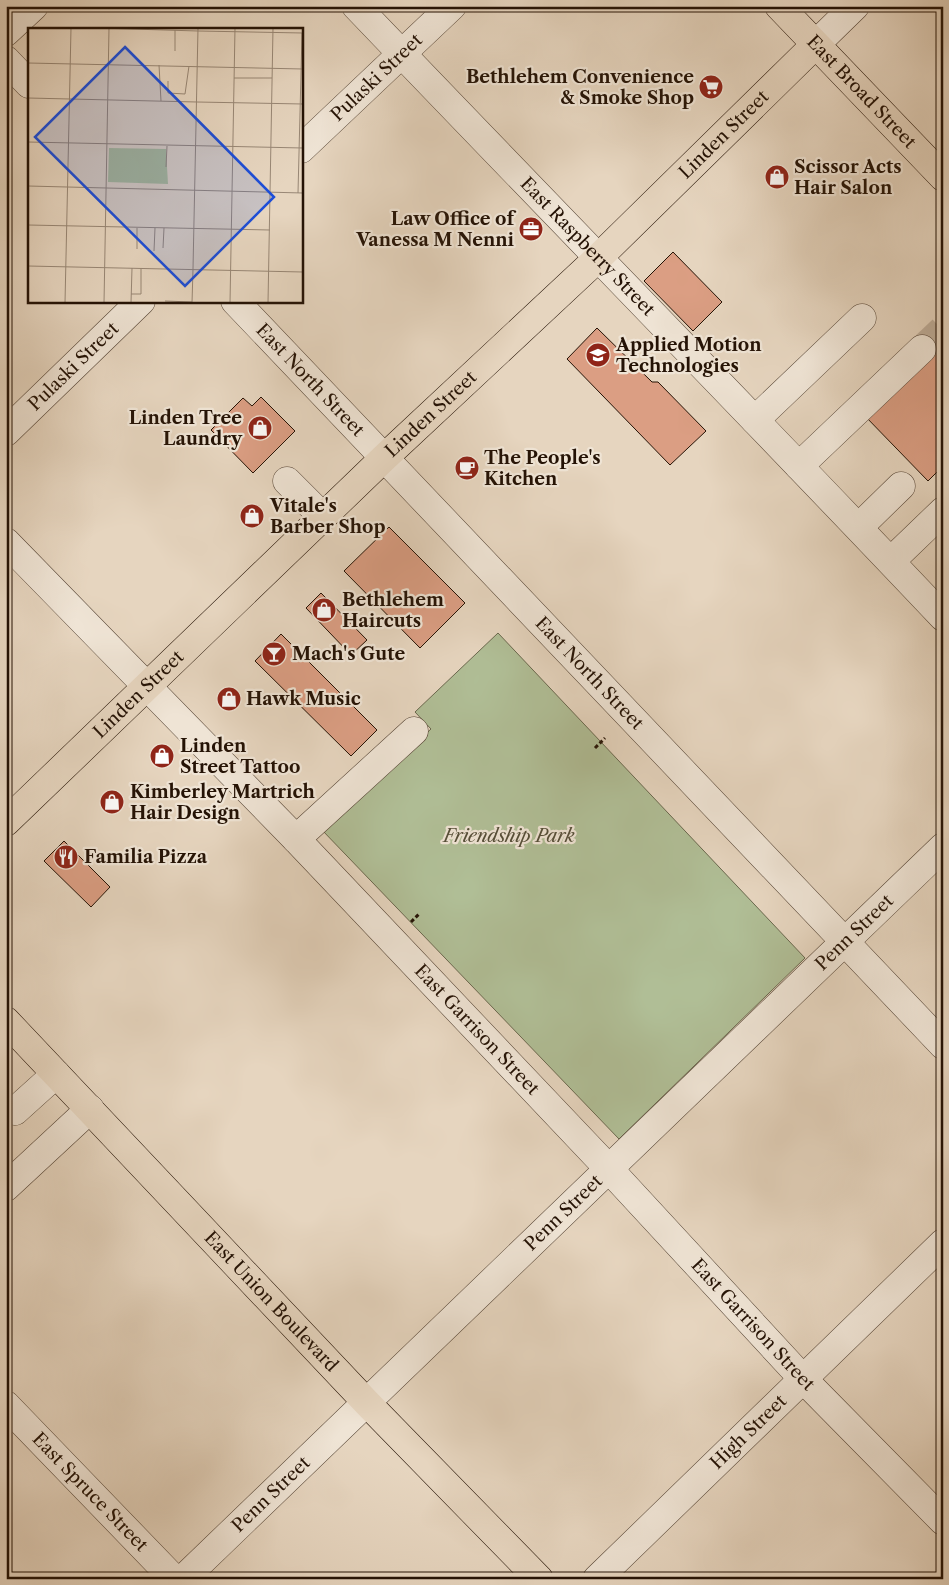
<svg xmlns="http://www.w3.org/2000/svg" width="949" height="1585" font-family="'Libre Caslon Text',serif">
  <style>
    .green { fill: #b0be96; stroke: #6a684e }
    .building { fill: #db9e83; stroke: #241205 }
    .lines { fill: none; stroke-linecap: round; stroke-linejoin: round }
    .minor-tunnel { stroke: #bfae9a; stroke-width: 28; stroke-dasharray: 28 14; stroke-linecap: butt }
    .minor-casing { stroke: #544334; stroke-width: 29 }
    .major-casing { stroke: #241205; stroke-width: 29 }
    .path { stroke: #241205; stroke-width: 3; stroke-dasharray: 4 2.5; stroke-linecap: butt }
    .minor { stroke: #efe4d5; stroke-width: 28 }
    .major { stroke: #e6d5bf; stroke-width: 28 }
    .labels { text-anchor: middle; stroke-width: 4.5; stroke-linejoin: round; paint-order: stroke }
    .street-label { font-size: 18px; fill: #241205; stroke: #efe4d5 }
    .poi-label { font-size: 18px; font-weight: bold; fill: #241205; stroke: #efe4d5; text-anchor: start }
    .park-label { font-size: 18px; font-style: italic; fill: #554e38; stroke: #efe4d5 }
    .inset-road { fill: none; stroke: #988775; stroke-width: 1 }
    .view { fill: #1d4ed8; fill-opacity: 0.15; stroke: #1d4ed8; stroke-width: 2.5 }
    .inset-edge { fill: none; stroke: #241205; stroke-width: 2.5 }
  </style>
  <rect width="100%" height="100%" fill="#e6d5bf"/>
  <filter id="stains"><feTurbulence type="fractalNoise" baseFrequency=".004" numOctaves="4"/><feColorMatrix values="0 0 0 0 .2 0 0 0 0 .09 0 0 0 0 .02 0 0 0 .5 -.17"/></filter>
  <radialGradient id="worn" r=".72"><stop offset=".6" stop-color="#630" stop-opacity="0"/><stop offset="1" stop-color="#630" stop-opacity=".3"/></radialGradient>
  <polygon class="green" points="498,633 805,958 619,1139 322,830 431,729 415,712"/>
  <g class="building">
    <polygon points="673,252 722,302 693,331 644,281"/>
    <polygon points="597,328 652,382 658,382 706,431 670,465 567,359"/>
    <polygon points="943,337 943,466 928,481 864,415"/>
    <polygon points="261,397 295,431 253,473 211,430 243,398 252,406"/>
    <polygon points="389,527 465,603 420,648 344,571"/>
    <polygon points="321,593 367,640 351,655 306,608"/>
    <polygon points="281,634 377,730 351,756 255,661"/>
    <polygon points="64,841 110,887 91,907 44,861"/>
  </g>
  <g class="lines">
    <polyline class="minor-tunnel" points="922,349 943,329"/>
    <defs>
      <g id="minor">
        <path id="s1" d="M 356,6 C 551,210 749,412 943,617"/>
        <polyline points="6,32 34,6"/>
        <polyline points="815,45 855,6"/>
        <polyline points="6,60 29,84"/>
        <path id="s2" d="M 301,149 L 452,6"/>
        <path id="s3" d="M 235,301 L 943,1045"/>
        <polyline points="755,420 862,318"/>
        <path id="s4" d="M 6,432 L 141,301"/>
        <polyline points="799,466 922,349"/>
        <polyline points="287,481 323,517"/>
        <polyline points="859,527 901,486"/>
        <path id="s5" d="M 6,542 L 296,839 L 609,1169 L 804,1380 L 943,1521"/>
        <polyline points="891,561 943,511"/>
        <polyline points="296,839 414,731"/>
        <polyline points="15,1111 56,1074"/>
        <polyline points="6,1187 90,1109"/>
        <path id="s6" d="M 6,1405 L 174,1579"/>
        <path id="s7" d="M 183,1579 L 943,847"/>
        <path id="s8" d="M 597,1579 L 943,1243"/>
      </g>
      <g id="major">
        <path id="s9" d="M 779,6 L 943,177"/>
        <path id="s10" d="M 6,822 L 385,457 L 597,259 L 815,45"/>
        <path id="s11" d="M 6,1021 L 367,1403 L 539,1579"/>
      </g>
    </defs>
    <use href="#minor" class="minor-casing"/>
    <use href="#major" class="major-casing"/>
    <g class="path">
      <polyline points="595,748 605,738"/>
      <polyline points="411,922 419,914"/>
    </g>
    <use href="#minor" class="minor"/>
    <use href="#major" class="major"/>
  </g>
  <defs>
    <symbol id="supermarket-disc" viewBox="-11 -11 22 22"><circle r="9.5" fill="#8f2418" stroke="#efe4d5"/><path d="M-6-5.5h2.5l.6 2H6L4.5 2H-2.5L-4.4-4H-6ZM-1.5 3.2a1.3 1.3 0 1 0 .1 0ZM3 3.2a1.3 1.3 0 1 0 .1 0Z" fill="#fff"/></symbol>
    <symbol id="shop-disc" viewBox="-11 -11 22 22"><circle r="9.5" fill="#8f2418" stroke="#efe4d5"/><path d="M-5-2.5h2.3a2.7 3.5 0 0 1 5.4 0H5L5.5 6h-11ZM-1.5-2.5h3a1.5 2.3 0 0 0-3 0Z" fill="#fff"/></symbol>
    <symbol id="office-disc" viewBox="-11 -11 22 22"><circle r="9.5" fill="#8f2418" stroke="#efe4d5"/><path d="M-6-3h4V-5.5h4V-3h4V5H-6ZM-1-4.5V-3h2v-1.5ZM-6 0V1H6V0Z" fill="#fff"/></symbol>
    <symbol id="school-disc" viewBox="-11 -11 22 22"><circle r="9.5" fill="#8f2418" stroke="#efe4d5"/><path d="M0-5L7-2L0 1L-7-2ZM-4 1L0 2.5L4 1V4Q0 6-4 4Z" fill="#fff"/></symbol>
    <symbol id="cafe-disc" viewBox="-11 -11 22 22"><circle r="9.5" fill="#8f2418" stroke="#efe4d5"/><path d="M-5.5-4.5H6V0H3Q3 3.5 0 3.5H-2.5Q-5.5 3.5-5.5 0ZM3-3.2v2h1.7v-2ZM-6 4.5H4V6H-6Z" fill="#fff"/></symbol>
    <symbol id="bar-disc" viewBox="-11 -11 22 22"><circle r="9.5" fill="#8f2418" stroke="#efe4d5"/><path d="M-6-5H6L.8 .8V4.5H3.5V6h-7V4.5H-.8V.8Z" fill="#fff"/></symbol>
    <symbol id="restaurant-disc" viewBox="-11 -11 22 22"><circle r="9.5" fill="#8f2418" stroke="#efe4d5"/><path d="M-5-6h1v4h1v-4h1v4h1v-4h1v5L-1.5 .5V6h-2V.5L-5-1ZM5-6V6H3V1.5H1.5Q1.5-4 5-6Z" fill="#fff"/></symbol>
  </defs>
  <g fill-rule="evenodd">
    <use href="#supermarket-disc" x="697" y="73" width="28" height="28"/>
    <use href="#shop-disc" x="763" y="163" width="28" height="28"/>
    <use href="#office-disc" x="517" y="215" width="28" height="28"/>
    <use href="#school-disc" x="584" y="341" width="28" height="28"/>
    <use href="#shop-disc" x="246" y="414" width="28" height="28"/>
    <use href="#cafe-disc" x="453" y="454" width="28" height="28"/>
    <use href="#shop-disc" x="238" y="502" width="28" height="28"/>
    <use href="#shop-disc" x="310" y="596" width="28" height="28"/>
    <use href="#bar-disc" x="260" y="640" width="28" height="28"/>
    <use href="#shop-disc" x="215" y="685" width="28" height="28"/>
    <use href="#shop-disc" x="148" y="742" width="28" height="28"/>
    <use href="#shop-disc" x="98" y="788" width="28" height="28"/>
    <use href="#restaurant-disc" x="52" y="843" width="28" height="28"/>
  </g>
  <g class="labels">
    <g class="street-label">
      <text dy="6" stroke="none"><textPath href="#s2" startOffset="104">Pulaski Street</textPath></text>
      <text dy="6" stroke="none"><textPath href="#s9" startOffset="119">East Broad Street</textPath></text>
      <text dy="6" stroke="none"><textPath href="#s10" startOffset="994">Linden Street</textPath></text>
      <text dy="6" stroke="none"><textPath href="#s1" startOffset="334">East Raspberry Street</textPath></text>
      <text dy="6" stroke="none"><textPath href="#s4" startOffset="94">Pulaski Street</textPath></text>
      <text dy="6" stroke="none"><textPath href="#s3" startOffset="109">East North Street</textPath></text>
      <text dy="6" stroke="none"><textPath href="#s10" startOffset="589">Linden Street</textPath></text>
      <text dy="6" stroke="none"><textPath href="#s3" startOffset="514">East North Street</textPath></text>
      <text dy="6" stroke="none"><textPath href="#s10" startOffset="184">Linden Street</textPath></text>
      <text dy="6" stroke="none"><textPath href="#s7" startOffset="932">Penn Street</textPath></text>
      <text dy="6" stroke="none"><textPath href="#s5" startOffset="678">East Garrison Street</textPath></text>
      <text dy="6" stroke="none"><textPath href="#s7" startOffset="528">Penn Street</textPath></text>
      <text dy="6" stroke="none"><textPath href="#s11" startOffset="386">East Union Boulevard</textPath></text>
      <text dy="6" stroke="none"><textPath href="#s5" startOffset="1082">East Garrison Street</textPath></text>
      <text dy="6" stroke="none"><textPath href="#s8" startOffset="211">High Street</textPath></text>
      <text dy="6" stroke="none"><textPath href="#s6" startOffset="121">East Spruce Street</textPath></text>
      <text dy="6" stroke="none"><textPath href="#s7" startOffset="122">Penn Street</textPath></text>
    </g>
    <g class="poi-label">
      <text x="694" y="83" text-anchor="end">Bethlehem Convenience<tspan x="694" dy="21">&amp; Smoke Shop</tspan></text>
      <text x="794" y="173">Scissor Acts<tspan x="794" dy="21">Hair Salon</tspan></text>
      <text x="514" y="225" text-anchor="end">Law Office of<tspan x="514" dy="21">Vanessa M Nenni</tspan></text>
      <text x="616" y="351">Applied Motion<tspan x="616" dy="21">Technologies</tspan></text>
      <text x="242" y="424" text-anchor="end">Linden Tree<tspan x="242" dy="21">Laundry</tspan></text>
      <text x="484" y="464">The People's<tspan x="484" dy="21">Kitchen</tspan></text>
      <text x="270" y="512">Vitale's<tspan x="270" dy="21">Barber Shop</tspan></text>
      <text x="342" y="606">Bethlehem<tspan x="342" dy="21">Haircuts</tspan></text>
      <text x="292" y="660">Mach's Gute</text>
      <text x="246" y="705">Hawk Music</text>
      <text x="180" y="752">Linden<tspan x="180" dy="21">Street Tattoo</tspan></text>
      <text x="130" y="798">Kimberley Martrich<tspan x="130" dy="21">Hair Design</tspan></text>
      <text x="84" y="863">Familia Pizza</text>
    </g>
    <g class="park-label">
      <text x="509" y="842">Friendship Park</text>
    </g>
  </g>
  <g transform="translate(28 28)">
    <rect width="275" height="275" fill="#e6d5bf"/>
    <path d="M 81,120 L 138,121 L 140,156 L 80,154 Z" fill="#b0be96"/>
    <path class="inset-road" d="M 70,0 L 170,3M 170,3 L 275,5M 147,23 L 147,2M 0,35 L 275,41M 131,37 L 133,73M 206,50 L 244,50M 140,53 L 140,65 L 157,66 L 161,38M 0,70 L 169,74M 169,74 L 275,76M 0,114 L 275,120M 138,139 L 139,118M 0,158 L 275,165M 270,165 L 274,5M 0,197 L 242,202M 135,220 L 136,200M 109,221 L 109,200M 126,223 L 127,200M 0,238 L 275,244M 165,241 L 170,0M 103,266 L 113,266 L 113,240M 137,273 L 164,274M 37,275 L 43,0M 76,275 L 81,0M 103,275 L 104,240M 164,275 L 165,241M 202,275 L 207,0M 240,275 L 245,0"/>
    <path class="view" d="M 97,19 L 246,169 L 157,258 L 7,109 Z"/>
    <rect width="275" height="275" class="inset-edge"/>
  </g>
  <rect width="949" height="1585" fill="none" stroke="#e6d5bf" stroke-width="25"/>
  <rect x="8" y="8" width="934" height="1570" fill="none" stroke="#241205" stroke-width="2.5"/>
  <rect x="12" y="12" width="924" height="1560" fill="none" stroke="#241205"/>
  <rect width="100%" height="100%" filter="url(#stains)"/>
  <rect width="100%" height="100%" fill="url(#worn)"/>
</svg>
